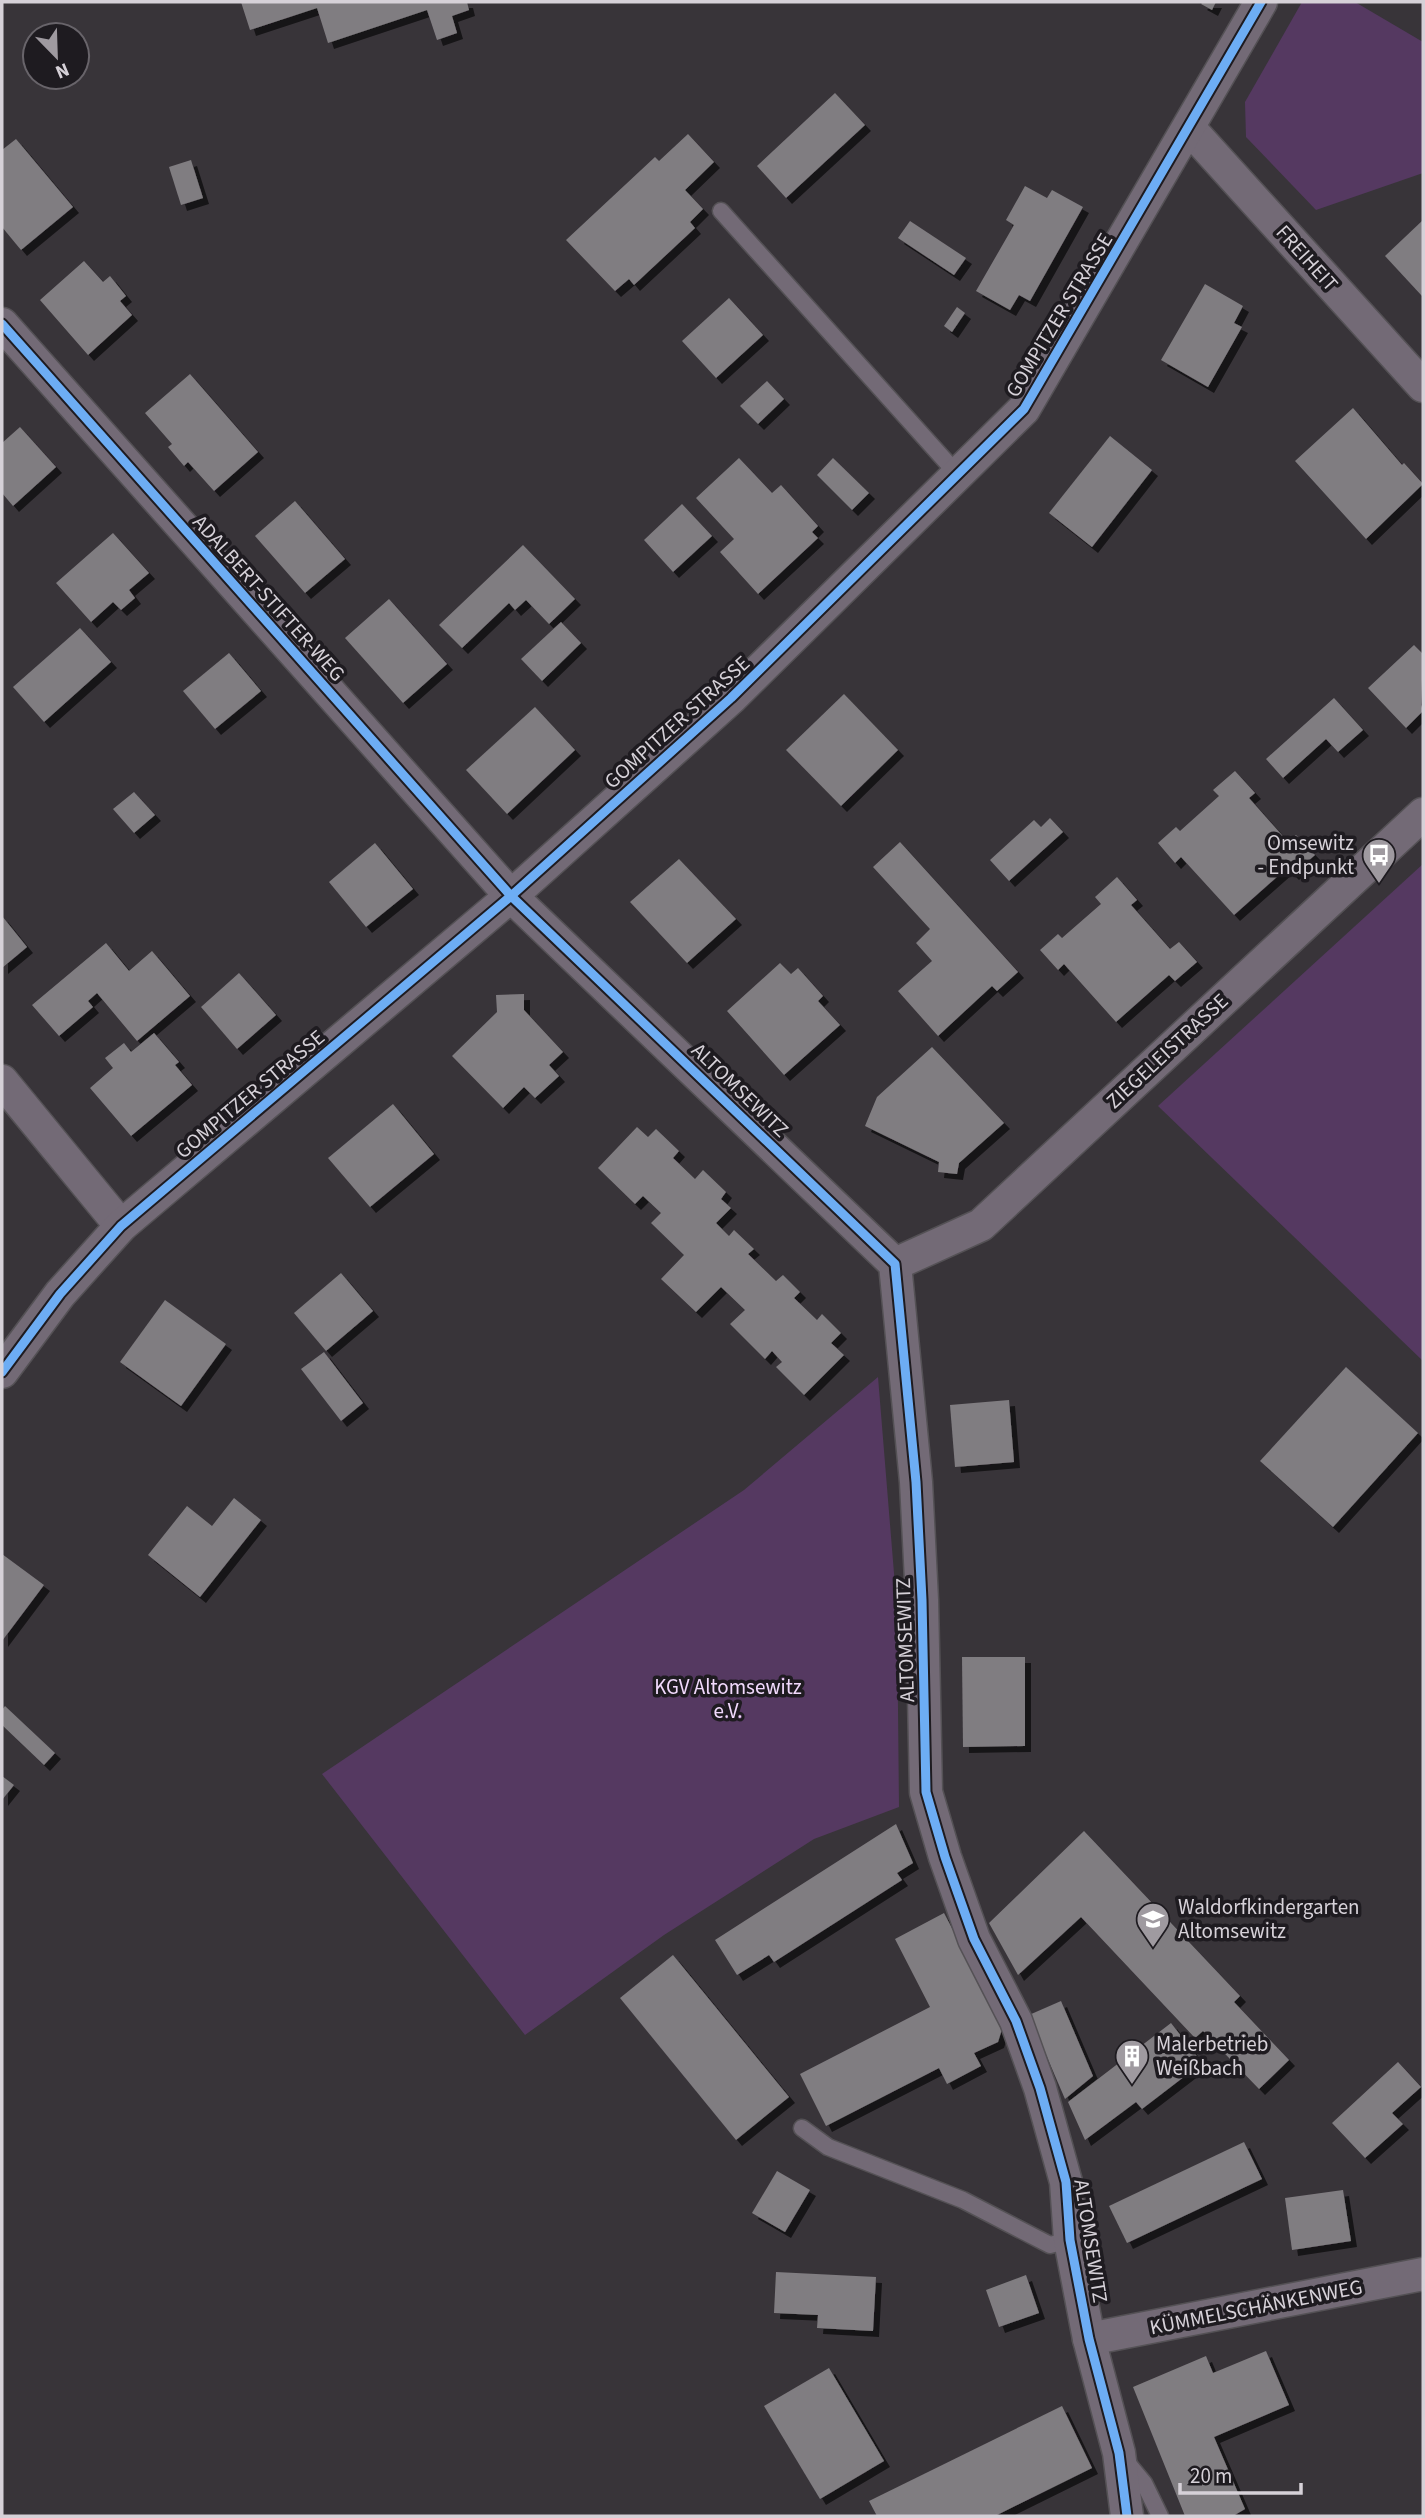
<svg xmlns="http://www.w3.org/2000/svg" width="1425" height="2518" font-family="'Source Sans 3',sans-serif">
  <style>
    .green { fill: #553961 }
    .building { fill: #807d81; filter: url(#shadow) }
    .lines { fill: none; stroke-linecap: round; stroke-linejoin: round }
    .service-casing { stroke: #545155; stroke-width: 19 }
    .minor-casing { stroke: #545155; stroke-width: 35 }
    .service { stroke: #736a76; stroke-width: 16 }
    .minor { stroke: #736a76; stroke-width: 32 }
    .cycleway-casing { stroke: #1e1b20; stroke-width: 13 }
    .cycleway { stroke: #6dadf4; stroke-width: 9 }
    .labels { text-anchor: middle; stroke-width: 7; stroke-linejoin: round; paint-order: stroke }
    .street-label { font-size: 21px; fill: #d6d1d8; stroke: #1e1b20 }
    .poi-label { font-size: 21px; fill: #d6d1d8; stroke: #1e1b20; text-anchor: start }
    .park-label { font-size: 21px; fill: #f1d9fc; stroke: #1e1b20 }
  </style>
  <defs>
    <filter id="shadow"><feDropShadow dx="6" dy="6" stdDeviation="0" flood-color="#0009"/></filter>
  </defs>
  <rect width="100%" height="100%" fill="#383439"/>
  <g class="green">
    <polygon points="1302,2 1355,2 1423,42 1423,173 1316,210 1246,137 1245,102"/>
    <polygon points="1423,864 1423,1361 1158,1106"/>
    <polygon points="878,1377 897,1610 899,1807 814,1839 664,1935 525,2035 322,1774 744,1490"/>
  </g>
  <g class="building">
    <polygon points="241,2 467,2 469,10 452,16 457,33 437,40 427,10 328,43 317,8 250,30"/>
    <polygon points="1203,2 1216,2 1212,10 1201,4"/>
    <polygon points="835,93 865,125 786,198 757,166"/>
    <polygon points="688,134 714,162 685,190 703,209 690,222 695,228 634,285 629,279 615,291 566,240 655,157 659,161"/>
    <polygon points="16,139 73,207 21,250 2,227 2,150"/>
    <polygon points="191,160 203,198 181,205 169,167"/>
    <polygon points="1025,186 1047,198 1052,190 1083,207 1030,301 1019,295 1010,310 976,291 1014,225 1006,220"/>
    <polygon points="1423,220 1423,294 1422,296 1385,256"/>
    <polygon points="910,221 966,258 954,275 898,238"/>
    <polygon points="84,261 103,282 110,276 126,296 120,301 132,315 88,355 40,300"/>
    <polygon points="1205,284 1243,306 1234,323 1242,327 1208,387 1161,360"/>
    <polygon points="729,298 763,335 716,378 682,341"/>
    <polygon points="957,307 965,313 952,332 944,326"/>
    <polygon points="190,374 258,452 214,491 188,462 184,466 168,447 172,444 145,413"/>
    <polygon points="767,381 784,399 758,424 740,406"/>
    <polygon points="1353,408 1402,465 1404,463 1423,484 1366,539 1295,461"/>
    <polygon points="20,427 56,467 13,506 2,493 2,443"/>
    <polygon points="1110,436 1152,470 1092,547 1049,513"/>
    <polygon points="739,458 772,493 781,485 818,526 812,532 818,538 758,594 720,552 734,539 696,498"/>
    <polygon points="833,458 869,493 852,510 817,475"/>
    <polygon points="295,501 345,559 305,593 255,536"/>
    <polygon points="682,504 712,536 673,572 644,540"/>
    <polygon points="113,533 149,573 129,590 135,598 121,610 113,602 91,622 56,583"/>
    <polygon points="523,545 575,599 549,624 526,600 515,610 509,603 462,648 439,625"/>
    <polygon points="389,599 447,664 403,703 345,638"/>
    <polygon points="561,622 581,643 542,681 521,659"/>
    <polygon points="80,628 111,662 44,722 13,687"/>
    <polygon points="1414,645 1423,654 1421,705 1423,711 1406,728 1368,688"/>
    <polygon points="229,653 261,691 215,729 183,691"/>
    <polygon points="844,694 898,750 841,806 786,750"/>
    <polygon points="1334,698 1363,730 1338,752 1326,739 1283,778 1266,759"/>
    <polygon points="535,707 575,750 507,814 466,770"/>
    <polygon points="1235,771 1255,793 1249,798 1288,842 1296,835 1315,855 1293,874 1287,868 1234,915 1181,857 1175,863 1158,843 1176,827 1180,831 1219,796 1213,790"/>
    <polygon points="134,792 155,815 134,833 113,809"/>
    <polygon points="1050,818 1063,832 1009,881 990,860 1034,820 1041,827"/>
    <polygon points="900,842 1018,972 997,991 992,986 938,1036 898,991 932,961 916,943 930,929 873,867"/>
    <polygon points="375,843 413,889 366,927 329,882"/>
    <polygon points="679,859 736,919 687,963 630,902"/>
    <polygon points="1117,877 1137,900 1131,905 1170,949 1179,942 1197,962 1175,981 1169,975 1116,1022 1064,964 1058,970 1040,950 1058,934 1062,938 1101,904 1095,897"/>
    <polygon points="2,916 27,947 2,968"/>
    <polygon points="106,943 129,971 152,951 190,996 137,1041 97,993 88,1001 93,1007 59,1036 32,1005"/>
    <polygon points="780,963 791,974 798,968 823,996 818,1001 840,1025 784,1075 727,1011"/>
    <polygon points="239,973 276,1015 237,1049 201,1007"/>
    <polygon points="524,994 524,1010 563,1052 549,1065 559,1076 535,1098 524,1087 503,1108 452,1056 497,1012 496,995"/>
    <polygon points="154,1033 179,1062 175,1065 192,1085 131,1136 90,1088 113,1068 105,1058 124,1043 131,1052"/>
    <polygon points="932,1047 1004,1123 959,1163 957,1174 938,1172 939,1162 865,1126 877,1097"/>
    <polygon points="393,1104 434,1154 370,1207 328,1158"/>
    <polygon points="637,1127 648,1137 656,1129 679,1151 673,1158 695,1179 703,1170 726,1192 721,1199 731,1208 716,1223 729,1236 734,1230 754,1249 748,1254 776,1281 783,1275 800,1292 794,1298 817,1320 822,1314 841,1333 831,1343 844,1355 804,1395 776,1367 782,1362 772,1351 765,1359 730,1324 745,1310 721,1287 696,1312 661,1279 684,1255 651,1223 661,1213 643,1196 635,1204 598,1168"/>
    <polygon points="341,1273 373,1311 326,1351 294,1313"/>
    <polygon points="165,1300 226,1344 181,1406 120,1362"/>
    <polygon points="324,1352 363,1403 341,1421 301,1369"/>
    <polygon points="1346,1367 1418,1433 1333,1527 1260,1461"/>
    <polygon points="1009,1400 1014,1462 955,1467 950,1405"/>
    <polygon points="234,1498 261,1520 200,1597 148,1555 187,1506 212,1526"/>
    <polygon points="2,1554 44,1585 2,1641"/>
    <polygon points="962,1657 1025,1657 1025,1746 963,1747"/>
    <polygon points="5,1706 55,1753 44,1765 2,1725 2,1710"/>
    <polygon points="2,1776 14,1785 2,1800"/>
    <polygon points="896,1824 913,1863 897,1873 902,1880 774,1962 769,1955 737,1975 715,1940"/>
    <polygon points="1084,1831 1240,1996 1234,2002 1289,2060 1259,2089 1203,2031 1195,2038 1081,1917 1018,1975 989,1923"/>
    <polygon points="944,1913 1003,2026 998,2042 974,2053 981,2066 947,2084 939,2068 826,2126 800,2074 930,2007 895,1939"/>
    <polygon points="673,1955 789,2097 736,2140 620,1998"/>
    <polygon points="1061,2001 1093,2076 1065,2099 1029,2015"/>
    <polygon points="1171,2023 1202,2063 1142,2109 1136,2102 1085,2140 1068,2102"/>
    <polygon points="1398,2062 1421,2087 1392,2113 1403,2124 1365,2158 1332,2123"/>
    <polygon points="1244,2142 1262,2179 1127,2243 1109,2206"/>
    <polygon points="777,2171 810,2190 785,2232 752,2213"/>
    <polygon points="1343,2190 1351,2241 1292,2250 1285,2198"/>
    <polygon points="776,2272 876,2277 873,2331 817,2328 818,2315 774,2313"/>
    <polygon points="1026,2275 1039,2313 999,2327 986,2290"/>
    <polygon points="1266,2351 1289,2405 1214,2437 1245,2509 1233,2516 1185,2516 1133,2387 1206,2356 1213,2373"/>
    <polygon points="829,2368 884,2461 820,2499 764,2406"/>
    <polygon points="1062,2406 1092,2468 995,2516 877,2516 869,2501"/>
  </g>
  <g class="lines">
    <defs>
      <g id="service">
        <polyline points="721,211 959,476"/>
        <polyline points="802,2128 828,2147 963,2200 1050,2245 1070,2240"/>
        <polyline points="1125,2460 1144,2483 1160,2516"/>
      </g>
      <g id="minor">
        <polyline points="1190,129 1423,386"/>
        <polyline points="2,324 511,896 895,1264 916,1482 922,1600 926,1792 945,1857 974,1939 1016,2021 1040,2088 1066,2182 1070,2240 1089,2339 1119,2453 1127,2516"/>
        <polyline points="2,1081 121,1226"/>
        <polyline points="895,1264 981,1225 1423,814"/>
        <polyline points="2,1372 60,1294 121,1226 511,896 731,698 1024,409 1261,2"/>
        <polyline points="1089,2339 1423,2274"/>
      </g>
    </defs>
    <use href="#service" class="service-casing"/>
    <use href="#minor" class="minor-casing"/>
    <use href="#service" class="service"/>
    <use href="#minor" class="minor"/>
    <defs>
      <g id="cycleway">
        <polyline points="2,324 511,896 895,1264 916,1482 922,1600 926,1792 945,1857 974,1939 1016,2021 1040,2088 1066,2182 1070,2240 1089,2339 1119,2453 1127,2516"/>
        <polyline points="2,1372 60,1294 121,1226 511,896 731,698 1024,409 1261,2"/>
      </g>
    </defs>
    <use href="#cycleway" class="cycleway-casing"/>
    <use href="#cycleway" class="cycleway"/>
  </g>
  <defs>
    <symbol id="bus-pin" viewBox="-11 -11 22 30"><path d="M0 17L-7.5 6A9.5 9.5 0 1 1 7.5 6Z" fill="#9f9aa0" stroke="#1e1b20"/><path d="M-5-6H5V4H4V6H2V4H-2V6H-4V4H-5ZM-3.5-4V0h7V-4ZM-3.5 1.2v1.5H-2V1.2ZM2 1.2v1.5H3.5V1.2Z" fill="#fff"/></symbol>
    <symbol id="school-pin" viewBox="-11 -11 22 30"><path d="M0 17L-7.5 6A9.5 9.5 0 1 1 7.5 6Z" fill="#9f9aa0" stroke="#1e1b20"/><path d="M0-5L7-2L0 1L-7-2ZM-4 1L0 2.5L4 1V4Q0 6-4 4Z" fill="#fff"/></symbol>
    <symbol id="building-pin" viewBox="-11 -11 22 30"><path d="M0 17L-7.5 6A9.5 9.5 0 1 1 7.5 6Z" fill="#9f9aa0" stroke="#1e1b20"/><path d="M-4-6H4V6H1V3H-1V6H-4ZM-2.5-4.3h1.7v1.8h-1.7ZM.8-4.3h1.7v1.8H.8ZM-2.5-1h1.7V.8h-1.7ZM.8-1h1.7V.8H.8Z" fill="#fff"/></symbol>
  </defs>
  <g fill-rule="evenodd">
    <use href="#bus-pin" x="1360" y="836" width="38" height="52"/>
    <use href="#school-pin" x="1134" y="1900" width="38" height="52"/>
    <use href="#building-pin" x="1113" y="2037" width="38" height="52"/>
  </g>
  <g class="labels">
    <g class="street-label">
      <text transform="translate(1307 258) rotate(48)" y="7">FREIHEIT</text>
      <text transform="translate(1059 315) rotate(-59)" y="7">GOMPITZER STRASSE</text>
      <text transform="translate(269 598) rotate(48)" y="7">ADALBERT-STIFTER-WEG</text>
      <text transform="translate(677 722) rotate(-42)" y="7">GOMPITZER STRASSE</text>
      <text transform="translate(1167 1051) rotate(-43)" y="7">ZIEGELEISTRASSE</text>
      <text transform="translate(740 1090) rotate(44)" y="7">ALTOMSEWITZ</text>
      <text transform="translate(250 1094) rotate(-40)" y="7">GOMPITZER STRASSE</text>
      <text transform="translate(905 1640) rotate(-92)" y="7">ALTOMSEWITZ</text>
      <text transform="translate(1091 2241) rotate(81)" y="7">ALTOMSEWITZ</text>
      <text transform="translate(1256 2307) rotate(-11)" y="7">KÜMMELSCHÄNKENWEG</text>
    </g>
    <g class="poi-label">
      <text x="1354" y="850" text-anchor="end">Omsewitz<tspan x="1354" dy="24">- Endpunkt</tspan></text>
      <text x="1178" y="1914">Waldorfkindergarten<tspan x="1178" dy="24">Altomsewitz</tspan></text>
      <text x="1156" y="2051">Malerbetrieb<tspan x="1156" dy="24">Weißbach</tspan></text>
    </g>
    <g class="park-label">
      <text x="728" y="1694">KGV Altomsewitz<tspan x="728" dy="24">e.V.</tspan></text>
    </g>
  </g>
  <rect width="1425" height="2518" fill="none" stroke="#d6d1d8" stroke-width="7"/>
  <g transform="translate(56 56) rotate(157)"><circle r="33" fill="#1e1b20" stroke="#68646a" stroke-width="2"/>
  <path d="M0-5L12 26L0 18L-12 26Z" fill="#9f9aa0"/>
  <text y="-10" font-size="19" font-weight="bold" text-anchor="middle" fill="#d6d1d8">N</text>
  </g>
  <path d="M1180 2483v10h121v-10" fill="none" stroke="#d6d1d8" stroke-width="3.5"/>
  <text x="1190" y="2483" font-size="21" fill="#d6d1d8" stroke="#1e1b20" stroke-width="5" paint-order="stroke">20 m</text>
</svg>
